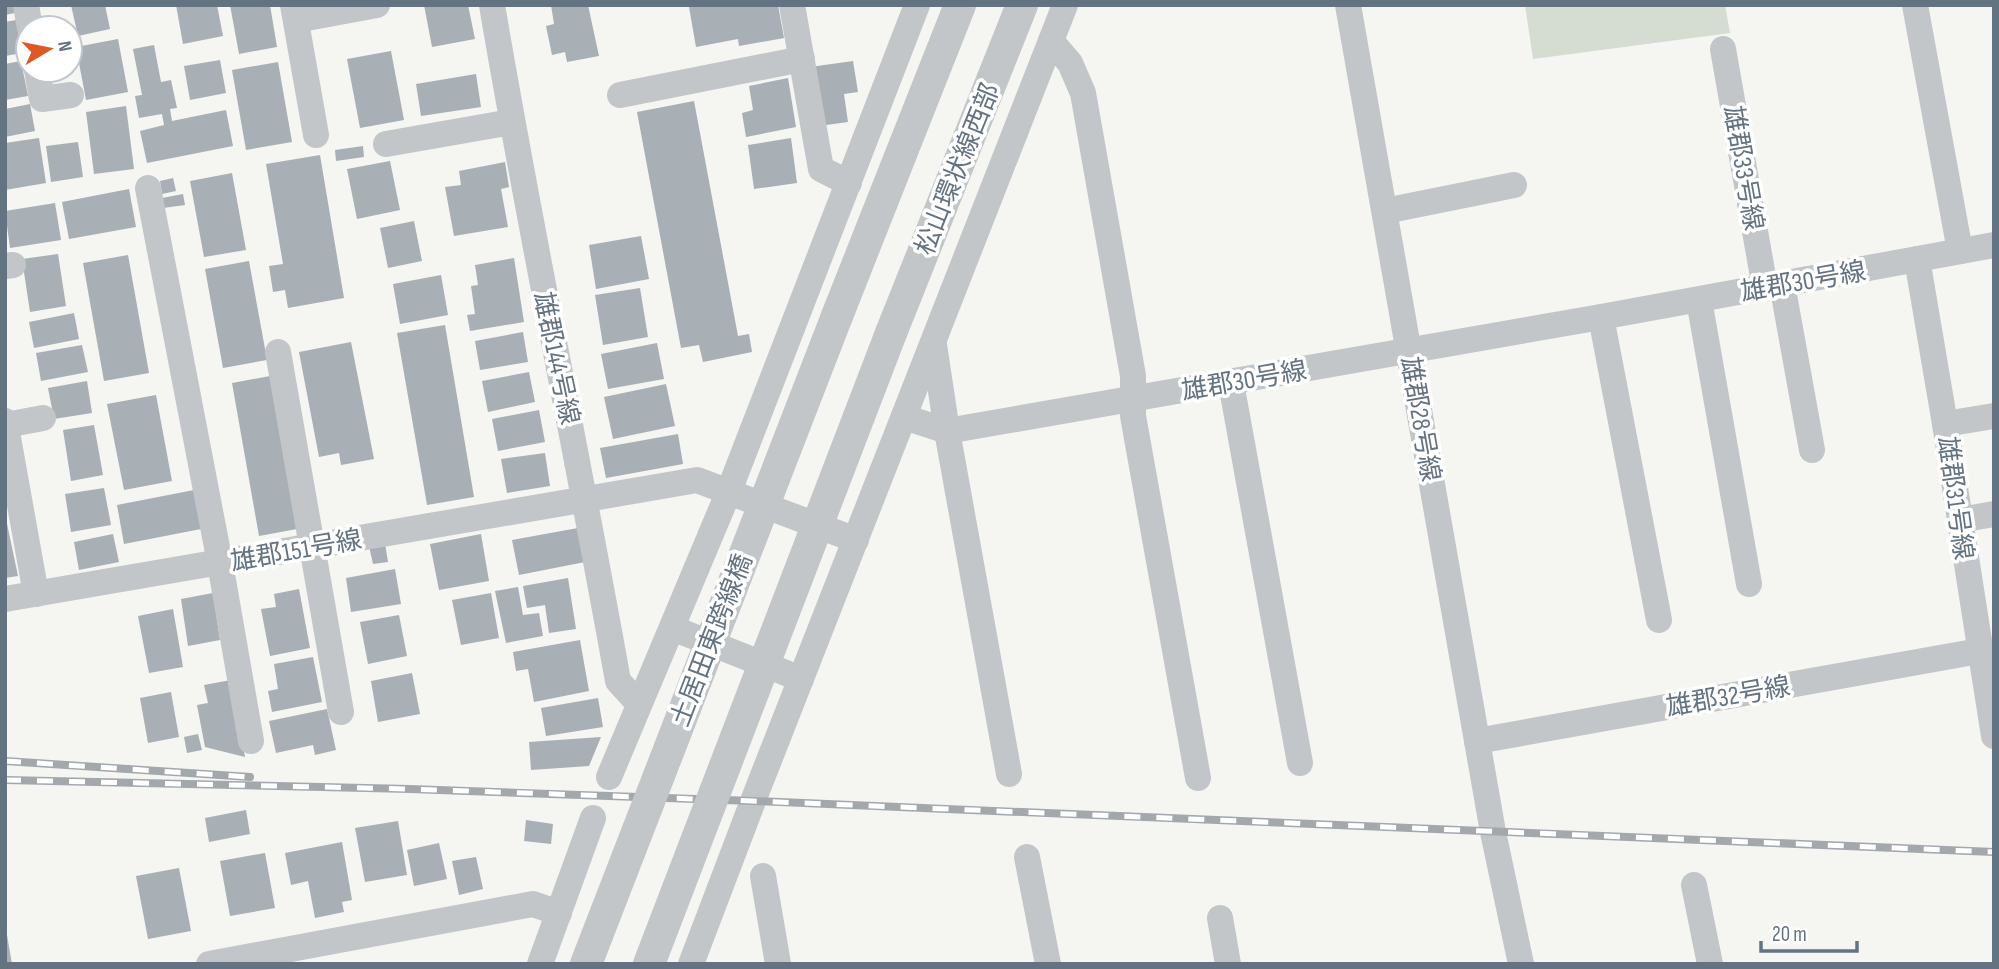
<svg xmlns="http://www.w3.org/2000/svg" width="1999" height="969" font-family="'Sofia Sans Condensed','Noto Sans JP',sans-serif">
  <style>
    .green { fill: #d5dcd2 }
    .building { fill: #a8afb5 }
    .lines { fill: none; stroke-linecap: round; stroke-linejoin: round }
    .minor { stroke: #c2c6c9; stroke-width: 26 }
    .tertiary { stroke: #c2c6c9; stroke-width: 32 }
    .rail-casing { stroke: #a3a8ad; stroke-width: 8 }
    .rail { stroke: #fff; stroke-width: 5; stroke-dasharray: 16; stroke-linecap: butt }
    .tertiary-bridge { stroke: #c2c6c9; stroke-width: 32 }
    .labels { text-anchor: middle; stroke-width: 7; stroke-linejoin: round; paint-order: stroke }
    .street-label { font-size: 26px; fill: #647381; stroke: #fff }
  </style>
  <rect width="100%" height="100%" fill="#f5f5f1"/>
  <polygon class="green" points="1525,5 1725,5 1730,33 1533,59"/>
  <g class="building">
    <polygon points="5,5 14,5 15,13 5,15"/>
    <polygon points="71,5 105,5 110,29 78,36"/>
    <polygon points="176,5 217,5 223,36 183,44"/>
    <polygon points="230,5 270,5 277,47 239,54"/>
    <polygon points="424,5 468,5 475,39 432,47"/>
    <polygon points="551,5 588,5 599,56 567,62 565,52 552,55 546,26 554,24"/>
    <polygon points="699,5 778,5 784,38 739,46 738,39 696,47 689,7"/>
    <polygon points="16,20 22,53 5,56 5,22"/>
    <polygon points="118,39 128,92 86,100 76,47"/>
    <polygon points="154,45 161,82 171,80 177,108 170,109 172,121 226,110 233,146 147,163 140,131 164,125 162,114 139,118 135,96 142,95 133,49"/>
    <polygon points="391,51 404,120 360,128 347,59"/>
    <polygon points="220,60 226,93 190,100 184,66"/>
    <polygon points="21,61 28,96 5,100 5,64"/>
    <polygon points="853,61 858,92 844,94 848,122 819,126 810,67"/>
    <polygon points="278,62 292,142 246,150 232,70"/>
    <polygon points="476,74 481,107 421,116 416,84"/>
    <polygon points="788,78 796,127 746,137 742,113 753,110 749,86"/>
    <polygon points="694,101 738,336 749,334 752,352 703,362 699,345 681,348 637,112"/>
    <polygon points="30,104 35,131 5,137 5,109"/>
    <polygon points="126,106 134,169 94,174 86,112"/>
    <polygon points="39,138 46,183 5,190 5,143"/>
    <polygon points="791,138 797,183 754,189 748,145"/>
    <polygon points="78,142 83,177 51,182 46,146"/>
    <polygon points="363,146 364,157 336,161 335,150"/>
    <polygon points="320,155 344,298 288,308 285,290 273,292 269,266 283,264 266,164"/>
    <polygon points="390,161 400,210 357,219 347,169"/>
    <polygon points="505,162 509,187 501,189 508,227 454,236 445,187 461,185 459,171"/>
    <polygon points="232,173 246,250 204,257 190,181"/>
    <polygon points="173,178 176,191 162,194 160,181"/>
    <polygon points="129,189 136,227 69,239 62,202"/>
    <polygon points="183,194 185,205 163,208 162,198"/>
    <polygon points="55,203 61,240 10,248 5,211"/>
    <polygon points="414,221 422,261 388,268 380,228"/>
    <polygon points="641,236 649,279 596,289 589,245"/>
    <polygon points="58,254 66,306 30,312 22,259"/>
    <polygon points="128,255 149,373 104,381 83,263"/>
    <polygon points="514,258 524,322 470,331 467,315 475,314 471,286 478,285 475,265"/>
    <polygon points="249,261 267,360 223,368 205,269"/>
    <polygon points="441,275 448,315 400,324 393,284"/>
    <polygon points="640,288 648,337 603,345 595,295"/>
    <polygon points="74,313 79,339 34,348 29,322"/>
    <polygon points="445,325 474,497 427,505 397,333"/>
    <polygon points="523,332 528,362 480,370 475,341"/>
    <polygon points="351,342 374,459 341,465 339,453 319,457 299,352"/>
    <polygon points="657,343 664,379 608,389 601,354"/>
    <polygon points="82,345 88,372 41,381 36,353"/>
    <polygon points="529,372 535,402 488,412 482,381"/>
    <polygon points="270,376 297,529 259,536 232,383"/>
    <polygon points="87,381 92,413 54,419 48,388"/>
    <polygon points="666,384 675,426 613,439 604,397"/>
    <polygon points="156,395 172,481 124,490 107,404"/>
    <polygon points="539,410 545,442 498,451 492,419"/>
    <polygon points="94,425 103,475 71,481 63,430"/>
    <polygon points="678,434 683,464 606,478 600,448"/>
    <polygon points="545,453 550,486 507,493 501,459"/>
    <polygon points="104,488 111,525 71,532 65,494"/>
    <polygon points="194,490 201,529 124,544 117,505"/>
    <polygon points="5,514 18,576 5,578"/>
    <polygon points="578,528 585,562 519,575 512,540"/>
    <polygon points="113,534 119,562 79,570 74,542"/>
    <polygon points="481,534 489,581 439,590 430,544"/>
    <polygon points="385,543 388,562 373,564 369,546"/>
    <polygon points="395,569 401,604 351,612 346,578"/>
    <polygon points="568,578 576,629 549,633 545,605 527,608 523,586"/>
    <polygon points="518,587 523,615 539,613 543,636 506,643 495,591"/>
    <polygon points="299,589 310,648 270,656 261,609 276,607 274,594"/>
    <polygon points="213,593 220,640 188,646 181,599"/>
    <polygon points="491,593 499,638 461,645 452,600"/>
    <polygon points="173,609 183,667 149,673 138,616"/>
    <polygon points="399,615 407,656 368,664 360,622"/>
    <polygon points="580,640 589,691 534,702 528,669 516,671 513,652"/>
    <polygon points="313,657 322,702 272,712 268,691 278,689 274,664"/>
    <polygon points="412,673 420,714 378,722 371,681"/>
    <polygon points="231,680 245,757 205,747 197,705 208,703 204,685"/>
    <polygon points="171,692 179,737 148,743 140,698"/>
    <polygon points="598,698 603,727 546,736 541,708"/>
    <polygon points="327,709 336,750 315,755 313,745 276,753 269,721"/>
    <polygon points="198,734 202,750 187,753 184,737"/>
    <polygon points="601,737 589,766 531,770 529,742"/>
    <polygon points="246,810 250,834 209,842 205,818"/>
    <polygon points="526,820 553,824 551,844 524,841"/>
    <polygon points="398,821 407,875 365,882 355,828"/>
    <polygon points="342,842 352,900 342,902 344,912 315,918 308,881 291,885 285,853"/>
    <polygon points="439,843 447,879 414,886 407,850"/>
    <polygon points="265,853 275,908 230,916 220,861"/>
    <polygon points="476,857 483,889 459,895 452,861"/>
    <polygon points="179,868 191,931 148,939 136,876"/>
    <polygon points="5,935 7,935 12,964 5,964"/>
  </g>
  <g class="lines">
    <g class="minor">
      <polyline points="26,5 30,28"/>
      <polyline points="293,5 316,135"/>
      <path d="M 492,5 C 530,231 578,456 618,681 L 638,703"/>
      <polyline points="792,5 821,169 849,183"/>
      <polyline points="1348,5 1493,832 1521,964"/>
      <polyline points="1915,5 1960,251"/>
      <polyline points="296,20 377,5"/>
      <polyline points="1051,41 1070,63 1083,93 1133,376 1133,416 1198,778"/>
      <polyline points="1723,49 1765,288"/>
      <polyline points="37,70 42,99 71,95"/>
      <polyline points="620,95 802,59"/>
      <polyline points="386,144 511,122"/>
      <polyline points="148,188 220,563 251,741"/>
      <polyline points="1385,211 1514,185"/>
      <polyline points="1917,259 1945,424 1994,736"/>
      <polyline points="5,266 13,265"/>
      <polyline points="1782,284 1812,450"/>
      <polyline points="1699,300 1749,584"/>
      <polyline points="1601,317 1659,620"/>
      <polyline points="934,345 947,431 1009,774"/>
      <polyline points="278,352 341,712"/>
      <polyline points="1231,383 1300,763"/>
      <polyline points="904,417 947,431 1601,317 1994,245"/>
      <polyline points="5,421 36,594"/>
      <polyline points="1945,424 1994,416"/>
      <polyline points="6,425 43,418"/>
      <polyline points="1960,520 1994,514"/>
      <polyline points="5,599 697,480 856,540"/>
      <polyline points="672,628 801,679"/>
      <polyline points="1477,741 1979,651"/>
      <polyline points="609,777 729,491 917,5"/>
      <polyline points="1027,857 1048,964"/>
      <polyline points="763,876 778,964"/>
      <polyline points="1694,885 1710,964"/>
      <polyline points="1220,918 1228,964"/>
      <polyline points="209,964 533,904 559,913"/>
      <polyline points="540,964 593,818"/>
      <polyline points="691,964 753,801 1065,5"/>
    </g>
    <g class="tertiary">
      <polyline points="837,316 960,5"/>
      <polyline points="891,333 1022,5"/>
    </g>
    <defs>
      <g id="rail">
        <polyline points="5,761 250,777"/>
        <polyline points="5,780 410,789 753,801 1994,852"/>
      </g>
    </defs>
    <use href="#rail" class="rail-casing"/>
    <use href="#rail" class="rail"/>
    <g class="tertiary-bridge">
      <polyline points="586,964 837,316"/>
      <polyline points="649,964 891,333"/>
    </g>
  </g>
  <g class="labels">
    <g class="street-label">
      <text transform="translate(1744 168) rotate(80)" y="9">雄郡33号線</text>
      <text transform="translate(957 169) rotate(-68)" y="9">松山環状線西部</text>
      <text transform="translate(1803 281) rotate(-10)" y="9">雄郡30号線</text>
      <text transform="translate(557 358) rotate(78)" y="9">雄郡144号線</text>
      <text transform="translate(1244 380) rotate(-10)" y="9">雄郡30号線</text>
      <text transform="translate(1421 419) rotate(80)" y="9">雄郡28号線</text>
      <text transform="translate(1956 498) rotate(82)" y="9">雄郡31号線</text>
      <text transform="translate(296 550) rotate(-10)" y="9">雄郡151号線</text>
      <text transform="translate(711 640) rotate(-69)" y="9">土居田東跨線橋</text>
      <text transform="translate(1728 696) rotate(-10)" y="9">雄郡32号線</text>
    </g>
  </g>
  <rect width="1999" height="969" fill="none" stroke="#647381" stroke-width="14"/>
  <g transform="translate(49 49) rotate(80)"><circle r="33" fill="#ffffff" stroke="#c1c7cd" stroke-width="2"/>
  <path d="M0-5L12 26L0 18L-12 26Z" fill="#de5928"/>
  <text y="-10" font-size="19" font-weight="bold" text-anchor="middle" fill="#647381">N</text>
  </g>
  <path d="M1761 941v10h96v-10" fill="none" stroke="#647381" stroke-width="3.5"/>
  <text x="1772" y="941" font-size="21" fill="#647381" stroke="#ffffff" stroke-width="5" paint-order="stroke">20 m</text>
</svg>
